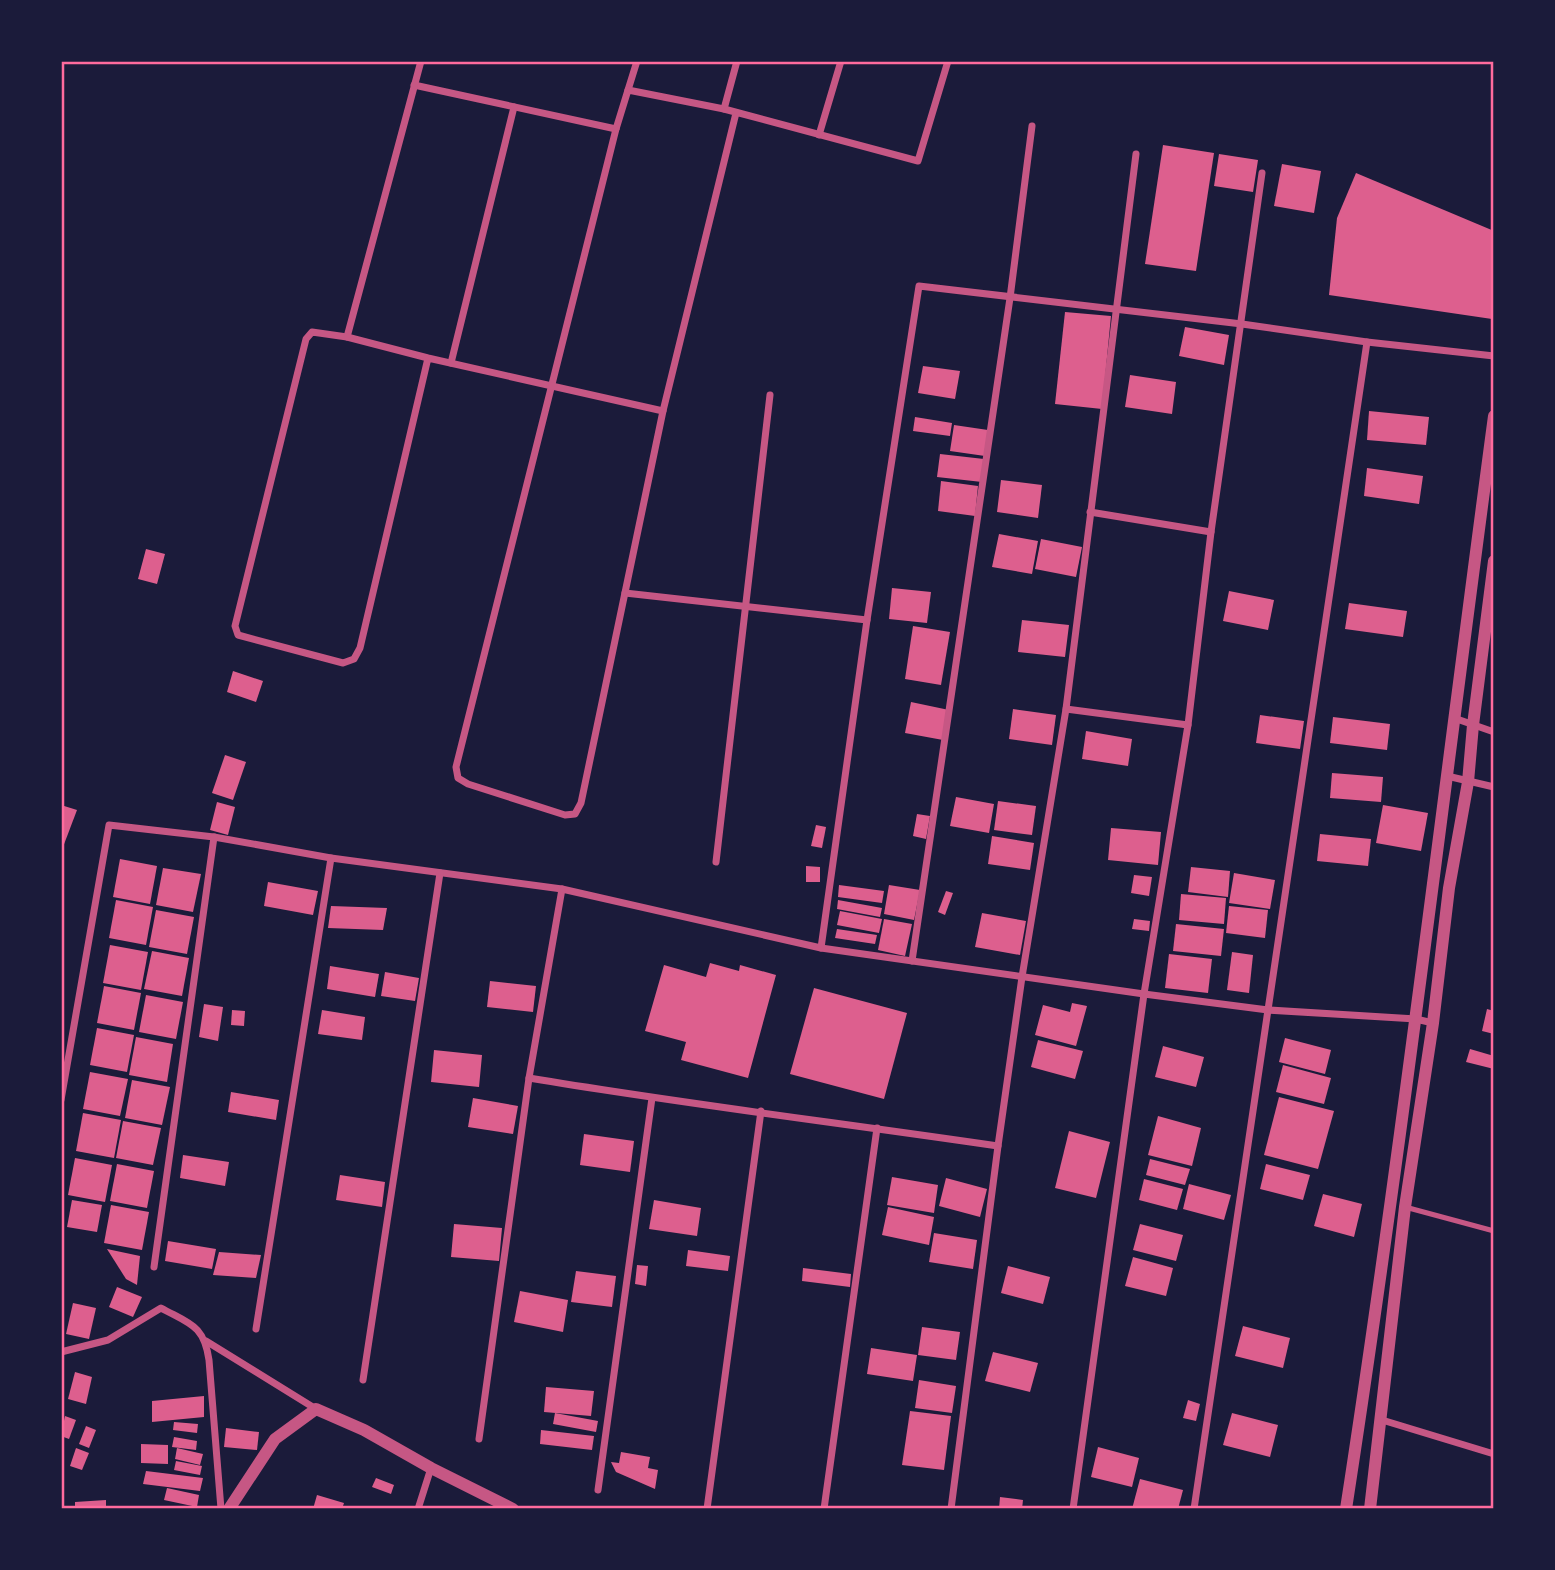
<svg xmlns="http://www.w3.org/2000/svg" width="1555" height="1570" font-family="'Sofia Sans Condensed',sans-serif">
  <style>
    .building { fill: #dd5f8e }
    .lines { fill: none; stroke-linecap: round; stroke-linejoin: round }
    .service { stroke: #c65784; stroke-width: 5 }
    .minor { stroke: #c65784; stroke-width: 7 }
    .tertiary { stroke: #c65784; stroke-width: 12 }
    .neatline { fill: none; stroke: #ff6b9d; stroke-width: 2.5 }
  </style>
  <rect width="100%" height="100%" fill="#1b1b3a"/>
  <g class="building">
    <polygon points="1163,145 1214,153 1196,271 1145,264"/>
    <polygon points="1219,154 1258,160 1253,192 1214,186"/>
    <polygon points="1282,164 1321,171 1314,213 1274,206"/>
    <polygon points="1356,173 1494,231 1492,319 1329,295 1337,218"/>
    <polygon points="1065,312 1111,316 1102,409 1055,404"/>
    <polygon points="1185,327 1229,335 1224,365 1179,356"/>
    <polygon points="923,366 960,371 955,399 918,393"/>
    <polygon points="1130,375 1176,382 1172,414 1125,407"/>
    <polygon points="1369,411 1429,417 1426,445 1367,440"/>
    <polygon points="915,417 952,423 950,436 913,431"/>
    <polygon points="954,425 988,430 985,456 950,451"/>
    <polygon points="940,454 984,459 982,482 937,477"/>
    <polygon points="1367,468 1423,476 1419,504 1364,496"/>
    <polygon points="1001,480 1042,485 1038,518 997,512"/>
    <polygon points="941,481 978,486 975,516 938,511"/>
    <polygon points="999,534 1038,541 1032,574 992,567"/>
    <polygon points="1041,539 1082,547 1076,577 1035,569"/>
    <polygon points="146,549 165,554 157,584 138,579"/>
    <polygon points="892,588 931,592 927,623 889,619"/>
    <polygon points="1229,591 1274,600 1268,630 1223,621"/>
    <polygon points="1349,603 1407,611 1403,637 1345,629"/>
    <polygon points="1022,620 1069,625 1065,657 1018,652"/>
    <polygon points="913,626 950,632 941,685 905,679"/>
    <polygon points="233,671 263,681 256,702 227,692"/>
    <polygon points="911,702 949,710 943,740 905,733"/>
    <polygon points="1013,709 1056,715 1052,745 1009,739"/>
    <polygon points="1260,715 1304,721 1300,749 1256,743"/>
    <polygon points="1333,717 1390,724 1387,750 1330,743"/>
    <polygon points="1086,731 1132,739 1128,766 1082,759"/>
    <polygon points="225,755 246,762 233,800 212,793"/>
    <polygon points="1332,773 1383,777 1381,802 1330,798"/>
    <polygon points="956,797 994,804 989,833 950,826"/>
    <polygon points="998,801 1036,806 1032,835 994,830"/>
    <polygon points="217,802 235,807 228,835 210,830"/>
    <polygon points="61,805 77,810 63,847 61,846"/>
    <polygon points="1383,805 1428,813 1421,851 1376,843"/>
    <polygon points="917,814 930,816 926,839 913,836"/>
    <polygon points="816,825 826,827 822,848 811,846"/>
    <polygon points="1111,828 1161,832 1158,865 1108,860"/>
    <polygon points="1320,834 1371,839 1368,866 1317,861"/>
    <polygon points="992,836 1034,843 1030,870 988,864"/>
    <polygon points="120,859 157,866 150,904 113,897"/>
    <polygon points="806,866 820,867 820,882 806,882"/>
    <polygon points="1191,867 1230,871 1228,897 1188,892"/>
    <polygon points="163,868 201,874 193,912 156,905"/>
    <polygon points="1234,873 1275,880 1270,909 1229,903"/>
    <polygon points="1134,875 1152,877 1149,896 1131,893"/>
    <polygon points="268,882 318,891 313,915 264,906"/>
    <polygon points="839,885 884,891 882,903 838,897"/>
    <polygon points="889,885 920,890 914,920 884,914"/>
    <polygon points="946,891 953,893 945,915 938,912"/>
    <polygon points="1181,894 1226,898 1224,924 1179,920"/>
    <polygon points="116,900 153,907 146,945 109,938"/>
    <polygon points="838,900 882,908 880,917 837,909"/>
    <polygon points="331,906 387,908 383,930 328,928"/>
    <polygon points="1229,906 1268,910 1265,938 1226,933"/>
    <polygon points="156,910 194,917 187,954 149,947"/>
    <polygon points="840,911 882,919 879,933 837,925"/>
    <polygon points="982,913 1026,921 1020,955 975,947"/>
    <polygon points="884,919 912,924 905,956 878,950"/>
    <polygon points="1134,919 1150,921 1149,931 1132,929"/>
    <polygon points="1176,924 1224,929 1221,956 1173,951"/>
    <polygon points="837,929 877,935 875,944 835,938"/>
    <polygon points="110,945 148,952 141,990 103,983"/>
    <polygon points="152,951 189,958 182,996 144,989"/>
    <polygon points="1232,952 1253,955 1249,993 1227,990"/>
    <polygon points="1169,954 1212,959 1208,993 1165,988"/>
    <polygon points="710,963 739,971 740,965 776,975 748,1078 681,1060 686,1042 645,1031 664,965 706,977"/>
    <polygon points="330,966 379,974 375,997 327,989"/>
    <polygon points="385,972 419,978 415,1001 381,996"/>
    <polygon points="490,981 536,986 533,1012 487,1007"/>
    <polygon points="104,986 141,993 134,1030 97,1023"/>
    <polygon points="814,988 907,1013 884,1099 790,1074"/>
    <polygon points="146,995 183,1002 176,1039 139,1032"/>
    <polygon points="1072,1003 1087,1006 1076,1046 1035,1035 1043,1005 1070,1012"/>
    <polygon points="204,1004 223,1007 218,1041 199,1037"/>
    <polygon points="1487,1009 1494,1011 1494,1034 1482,1031"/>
    <polygon points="232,1010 245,1011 244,1026 231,1025"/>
    <polygon points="322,1010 365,1017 362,1040 318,1034"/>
    <polygon points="97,1028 134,1035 127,1072 90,1065"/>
    <polygon points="136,1037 173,1044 167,1082 129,1075"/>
    <polygon points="1285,1038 1331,1050 1325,1074 1279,1062"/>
    <polygon points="1038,1040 1083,1051 1075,1079 1031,1067"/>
    <polygon points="1163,1046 1204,1057 1196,1087 1155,1077"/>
    <polygon points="1470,1049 1494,1056 1494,1069 1466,1062"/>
    <polygon points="434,1050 482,1055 479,1087 431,1082"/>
    <polygon points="1283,1065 1331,1078 1324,1104 1276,1092"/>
    <polygon points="90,1072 128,1079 120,1116 83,1109"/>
    <polygon points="132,1080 170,1087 162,1125 125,1118"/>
    <polygon points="231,1092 279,1100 276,1120 228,1112"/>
    <polygon points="1279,1097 1334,1111 1318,1169 1264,1155"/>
    <polygon points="473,1098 518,1106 513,1134 468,1127"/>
    <polygon points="83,1113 121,1120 114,1158 76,1151"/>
    <polygon points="1158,1116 1201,1128 1192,1166 1148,1155"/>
    <polygon points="123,1121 161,1128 153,1165 116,1158"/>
    <polygon points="1069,1131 1110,1142 1096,1198 1055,1188"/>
    <polygon points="584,1134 634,1141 630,1172 580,1165"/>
    <polygon points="183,1155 229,1162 225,1186 180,1178"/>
    <polygon points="75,1158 112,1165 105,1202 68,1195"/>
    <polygon points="1150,1159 1190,1169 1185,1185 1146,1175"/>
    <polygon points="117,1164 154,1171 147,1208 110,1201"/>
    <polygon points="1266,1164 1310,1175 1303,1200 1260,1189"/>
    <polygon points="340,1175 385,1182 382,1207 336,1200"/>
    <polygon points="892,1177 938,1185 934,1213 887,1205"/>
    <polygon points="946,1178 987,1189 980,1217 939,1206"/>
    <polygon points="1144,1179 1183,1189 1177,1210 1139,1200"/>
    <polygon points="1189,1184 1231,1195 1224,1220 1183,1209"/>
    <polygon points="1323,1194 1362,1204 1354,1237 1314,1226"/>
    <polygon points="72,1200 102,1205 97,1232 67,1227"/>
    <polygon points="654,1200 701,1208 697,1236 649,1229"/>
    <polygon points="111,1205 149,1212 142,1250 104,1243"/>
    <polygon points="888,1207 934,1217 929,1245 882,1235"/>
    <polygon points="454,1224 502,1228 499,1261 451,1257"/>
    <polygon points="1140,1224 1183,1235 1176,1261 1133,1250"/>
    <polygon points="934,1233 977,1240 973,1269 929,1262"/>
    <polygon points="168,1241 216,1249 212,1269 165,1261"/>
    <polygon points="107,1249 140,1256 137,1285 126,1279"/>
    <polygon points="688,1250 730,1256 728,1271 686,1266"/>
    <polygon points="219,1252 261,1255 256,1278 213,1275"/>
    <polygon points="1133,1257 1173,1268 1166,1296 1125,1286"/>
    <polygon points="637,1265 648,1266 646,1286 635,1284"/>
    <polygon points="1008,1266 1050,1277 1043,1304 1001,1293"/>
    <polygon points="803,1268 851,1274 850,1287 802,1281"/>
    <polygon points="576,1271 616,1276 612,1307 571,1302"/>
    <polygon points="117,1287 142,1297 133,1317 109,1307"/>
    <polygon points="520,1291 568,1300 563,1332 514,1322"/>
    <polygon points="73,1303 96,1308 89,1339 66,1334"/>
    <polygon points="1243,1326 1290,1338 1283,1368 1235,1356"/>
    <polygon points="922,1327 960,1332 956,1360 918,1355"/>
    <polygon points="871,1348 917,1355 913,1381 867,1374"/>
    <polygon points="993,1352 1038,1363 1030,1392 985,1381"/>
    <polygon points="75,1372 92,1377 86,1404 68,1399"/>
    <polygon points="919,1380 956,1386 952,1413 915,1408"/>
    <polygon points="546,1387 594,1391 591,1416 544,1412"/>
    <polygon points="204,1396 204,1417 152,1422 152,1401"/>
    <polygon points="1188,1400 1200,1404 1196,1421 1183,1418"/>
    <polygon points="910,1411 951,1416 944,1470 902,1465"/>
    <polygon points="555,1413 598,1421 596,1432 553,1424"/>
    <polygon points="1232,1413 1278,1425 1270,1457 1223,1445"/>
    <polygon points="65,1416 76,1420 69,1439 61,1436"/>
    <polygon points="174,1422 198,1424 197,1433 173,1430"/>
    <polygon points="86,1426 96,1430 89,1448 79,1444"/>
    <polygon points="226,1428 259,1432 257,1450 224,1447"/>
    <polygon points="541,1430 594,1436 592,1450 540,1444"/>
    <polygon points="174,1437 197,1441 196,1450 172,1447"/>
    <polygon points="141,1444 168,1445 168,1464 141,1463"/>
    <polygon points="1098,1447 1139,1458 1132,1487 1091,1477"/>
    <polygon points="76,1448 89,1453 82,1470 70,1466"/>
    <polygon points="177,1448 203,1454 200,1465 175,1459"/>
    <polygon points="621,1452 650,1457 648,1468 658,1470 655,1489 616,1472 611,1462 619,1463"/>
    <polygon points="176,1461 202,1466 200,1475 174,1470"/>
    <polygon points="146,1471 203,1478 200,1491 143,1484"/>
    <polygon points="376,1478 394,1485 391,1494 372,1487"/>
    <polygon points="1140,1479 1183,1490 1178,1509 1132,1509"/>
    <polygon points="167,1488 199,1495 197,1507 164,1500"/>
    <polygon points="317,1495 344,1503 342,1509 313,1509"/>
    <polygon points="1000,1497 1023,1500 1022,1509 999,1509"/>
    <polygon points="106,1500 106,1509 75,1509 75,1502"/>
  </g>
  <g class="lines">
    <polyline class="service" points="1405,1207 1494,1231"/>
    <g class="minor">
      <polyline points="414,85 616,129"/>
      <polyline points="628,90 637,61"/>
      <polyline points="724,109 737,61"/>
      <polyline points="736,113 663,411 581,803 575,814 565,815 468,784 458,778 456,767 616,129 628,90 724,109 918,161 948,61"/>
      <polyline points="819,135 841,61"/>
      <polyline points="347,337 421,61"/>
      <polyline points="428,358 360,648 354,659 343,663 238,635 235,626 306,339 312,332 347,337 428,358 663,411"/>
      <polyline points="451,363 514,107"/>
      <polyline points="1090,512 1211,532"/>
      <polyline points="625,593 867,620"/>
      <polyline points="1066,709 1188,725"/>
      <polyline points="1454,718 1494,732"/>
      <polyline points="1447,776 1494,787"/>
      <polyline points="716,862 770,395"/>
      <polyline points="821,948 867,620 919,286 1242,324 1367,342 1494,356"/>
      <polyline points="912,961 1010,298 1032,126"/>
      <path d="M 529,1078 C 685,1104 841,1123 998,1146"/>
      <polyline points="61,1100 109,825 214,837 331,858 562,889 821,948 1144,994 1268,1010 1416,1019 1433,1023"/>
      <polyline points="154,1267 214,837"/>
      <polyline points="256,1329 331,858"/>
      <polyline points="206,1341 316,1409"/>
      <path d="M 61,1352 L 108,1340 L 161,1308 C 190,1324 204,1325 209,1360 L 221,1509"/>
      <polyline points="363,1380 440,873"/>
      <polyline points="1382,1420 1494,1454"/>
      <polyline points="479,1439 529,1078 562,889"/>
      <polyline points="598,1490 652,1098"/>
      <polyline points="418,1509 431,1468"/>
      <polyline points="707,1509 761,1111"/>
      <polyline points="824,1509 877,1128"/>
      <polyline points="951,1509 998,1146 1022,977 1066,709 1136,154"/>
      <polyline points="1073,1509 1144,994 1188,725 1211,532 1262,173"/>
      <polyline points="1194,1509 1367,342"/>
    </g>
    <g class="tertiary">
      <polyline points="229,1509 275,1439 316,1409 364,1430 431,1468 513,1509"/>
      <path d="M 1346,1509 C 1402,1146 1445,781 1494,416"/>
      <polyline points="1370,1509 1405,1207 1433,1023 1449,888 1468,782 1473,725 1494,561"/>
    </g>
  </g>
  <rect width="1555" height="1570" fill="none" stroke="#1b1b3a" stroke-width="126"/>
  <rect x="63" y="63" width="1429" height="1444" class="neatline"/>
</svg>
